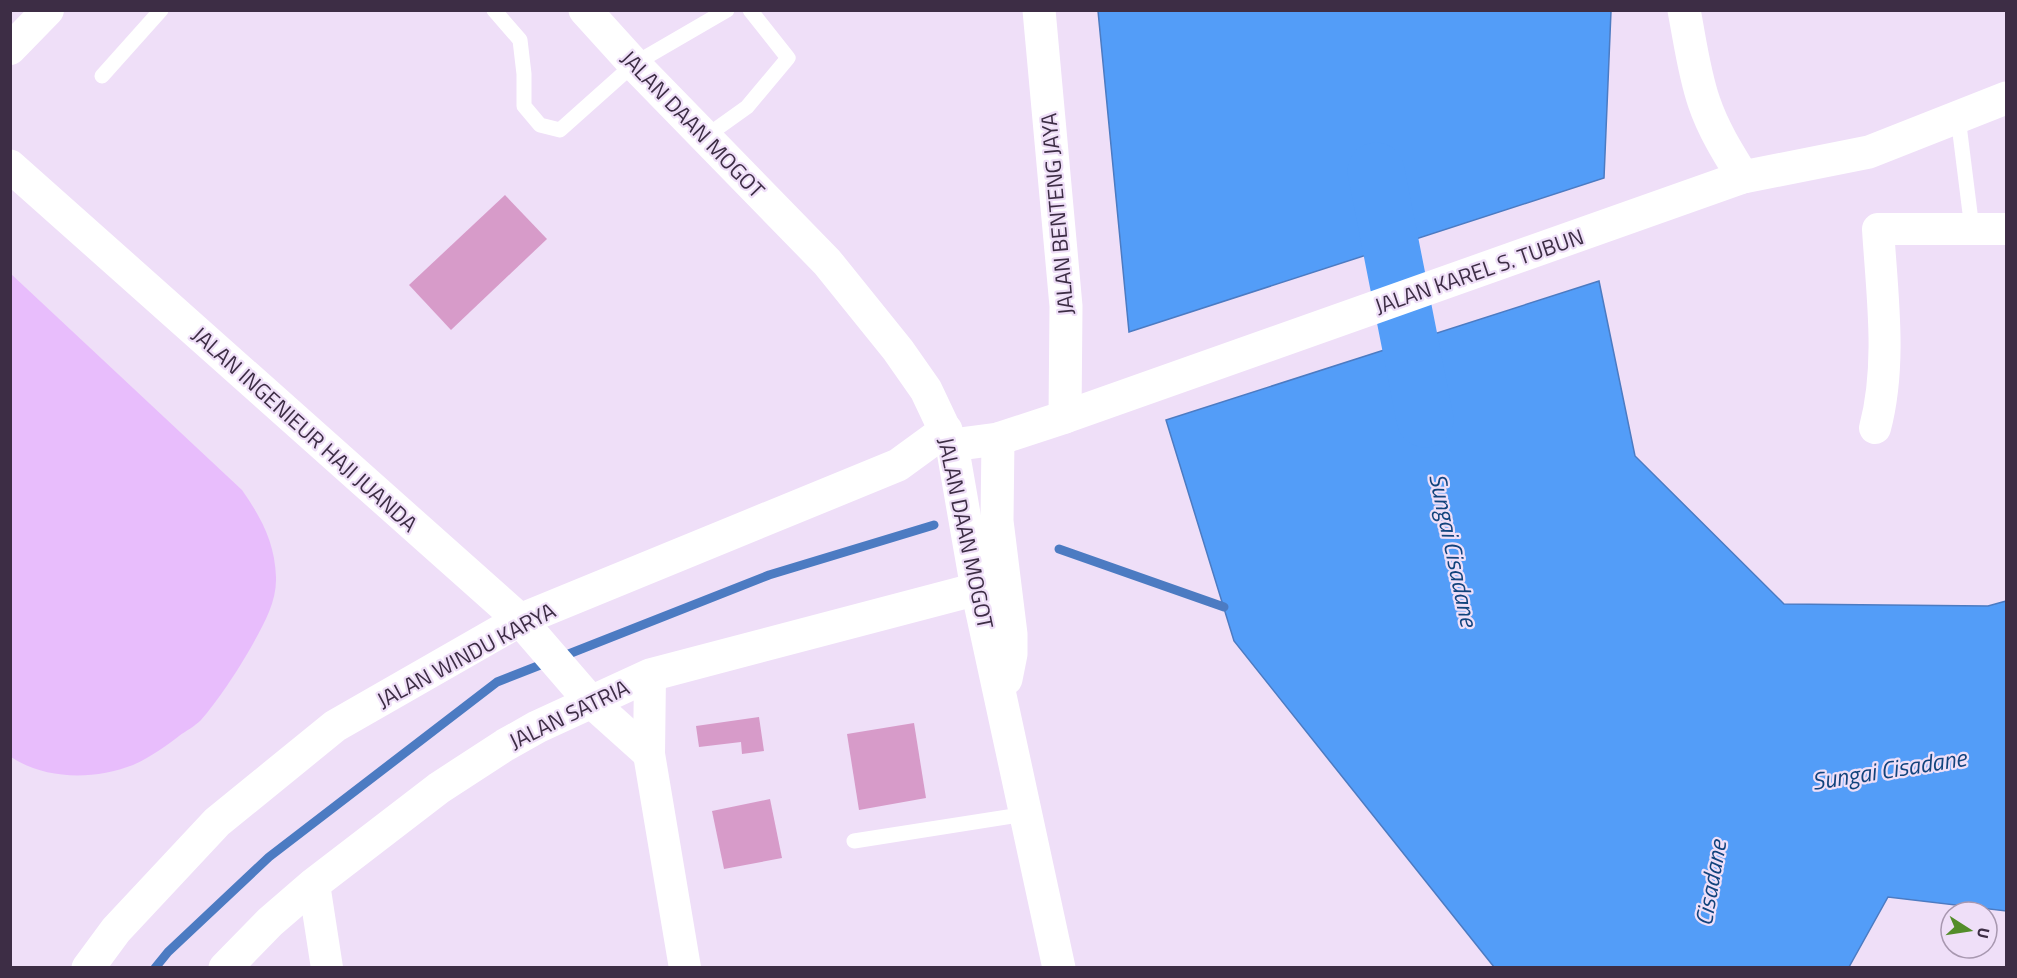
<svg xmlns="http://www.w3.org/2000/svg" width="2017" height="978" font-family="'Titillium Web',sans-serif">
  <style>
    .green { fill: #e8bdfc }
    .water { fill: #539df8; stroke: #4c7bc2; stroke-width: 1.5 }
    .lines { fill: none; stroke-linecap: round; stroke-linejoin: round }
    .stream { stroke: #4c7bc2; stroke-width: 9 }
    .river { stroke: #539df8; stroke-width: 57 }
    .building { fill: #d79bc9 }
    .lane { stroke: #fff; stroke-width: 15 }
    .street { stroke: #fff; stroke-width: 32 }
    .secondary { stroke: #fff; stroke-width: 33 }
    .highway { stroke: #fff; stroke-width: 33 }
    .labels { text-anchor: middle; stroke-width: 4.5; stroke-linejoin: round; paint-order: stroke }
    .street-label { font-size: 22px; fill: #3d2d45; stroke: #efdff8 }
    .water-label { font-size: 24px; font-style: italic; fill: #11437c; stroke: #efdff8 }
  </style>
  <rect width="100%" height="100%" fill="#efdff8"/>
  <path class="green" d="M 10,273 L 242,490 C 261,517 275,543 276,577 C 277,603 262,627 250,649 C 238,670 217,702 201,720 C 195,726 186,731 179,736 C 166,746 149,758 133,765 C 94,780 46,780 11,757 Z"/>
  <g class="water">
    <polygon points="1098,11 1611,11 1604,178 1129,332"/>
    <polygon points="1599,281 1635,456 1784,604 1988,606 2006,601 2006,911 1888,897 1849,967 1494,967 1234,641 1166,420"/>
  </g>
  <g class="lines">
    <g class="stream">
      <polyline points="1059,549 1224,607"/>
      <polyline points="561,657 769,575 934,525"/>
      <polyline points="155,968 168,952 269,857 497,682 548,662"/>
    </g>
    <polyline class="river" points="1376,171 1425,419"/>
  </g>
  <g class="building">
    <polygon points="505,195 547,239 451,330 409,285"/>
    <polygon points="759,717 764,751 742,754 741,742 699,747 696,726"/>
    <polygon points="914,723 926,798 859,810 847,734"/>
    <polygon points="770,799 782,858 724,869 712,811"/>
  </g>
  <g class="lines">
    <g class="lane">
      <polyline points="494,10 520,40 524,74 524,106 540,125 560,130 634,64 727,10"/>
      <polyline points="102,76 161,10"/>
      <polyline points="1958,117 1972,229"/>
      <polyline points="705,137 747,107 788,58 750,10"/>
      <polyline points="854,841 1026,814"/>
    </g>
    <g class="street">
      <polyline points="10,49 48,10"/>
      <path d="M 1875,428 C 1892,364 1882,294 1878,229 L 2006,229"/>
      <polyline points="650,675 649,754 685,968"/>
      <polyline points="590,701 649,754"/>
      <polyline points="314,884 327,968"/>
    </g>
    <g class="secondary">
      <polyline points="1039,10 1066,306 1065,417"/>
      <path d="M 1684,10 C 1690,41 1694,73 1704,102 C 1713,129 1728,153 1743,177"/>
      <polyline points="10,166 520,620 590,701"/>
      <polyline points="88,968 116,930 217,822 335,726 520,620 898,465 946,430"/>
    </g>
    <g class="highway">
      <polyline points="585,10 634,64 827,262 898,350 926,390 952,445 977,589 1059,968"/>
      <polyline points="998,439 997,521 1011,634 1011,654 1006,679"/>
      <polyline points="952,445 998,439 1065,417 1743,177 1869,152 2006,98"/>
      <polyline points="225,968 270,922 314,884 439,788 505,745 537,727 650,675 977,589"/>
    </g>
  </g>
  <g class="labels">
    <g class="street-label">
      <text transform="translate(693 124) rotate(46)" y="8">JALAN DAAN MOGOT</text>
      <text transform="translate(1057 214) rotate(-95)" y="8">JALAN BENTENG JAYA</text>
      <text transform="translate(1479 271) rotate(-19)" y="8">JALAN KAREL S. TUBUN</text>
      <text transform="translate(305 429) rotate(42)" y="8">JALAN INGENIEUR HAJI JUANDA</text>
      <text transform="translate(966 533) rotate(78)" y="8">JALAN DAAN MOGOT</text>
      <text transform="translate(466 655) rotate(-28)" y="8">JALAN WINDU KARYA</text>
      <text transform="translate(569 714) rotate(-26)" y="8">JALAN SATRIA</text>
    </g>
    <g class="water-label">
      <text transform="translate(1453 550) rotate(78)" y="8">Sungai Cisadane</text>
      <text transform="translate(1889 770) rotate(-9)" y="8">Sungai Cisadane</text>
      <text transform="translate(1711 883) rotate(-80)" y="8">Cisadane</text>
    </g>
  </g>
  <rect width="2017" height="978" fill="none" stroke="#3d2d45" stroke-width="24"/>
  <g transform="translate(1969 930) rotate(102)"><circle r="28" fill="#efdff8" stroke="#a898b0" stroke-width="1.5"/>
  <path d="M0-4.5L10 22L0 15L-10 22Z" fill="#538d2a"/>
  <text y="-9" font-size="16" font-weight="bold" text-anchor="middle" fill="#3d2d45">U</text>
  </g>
</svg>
